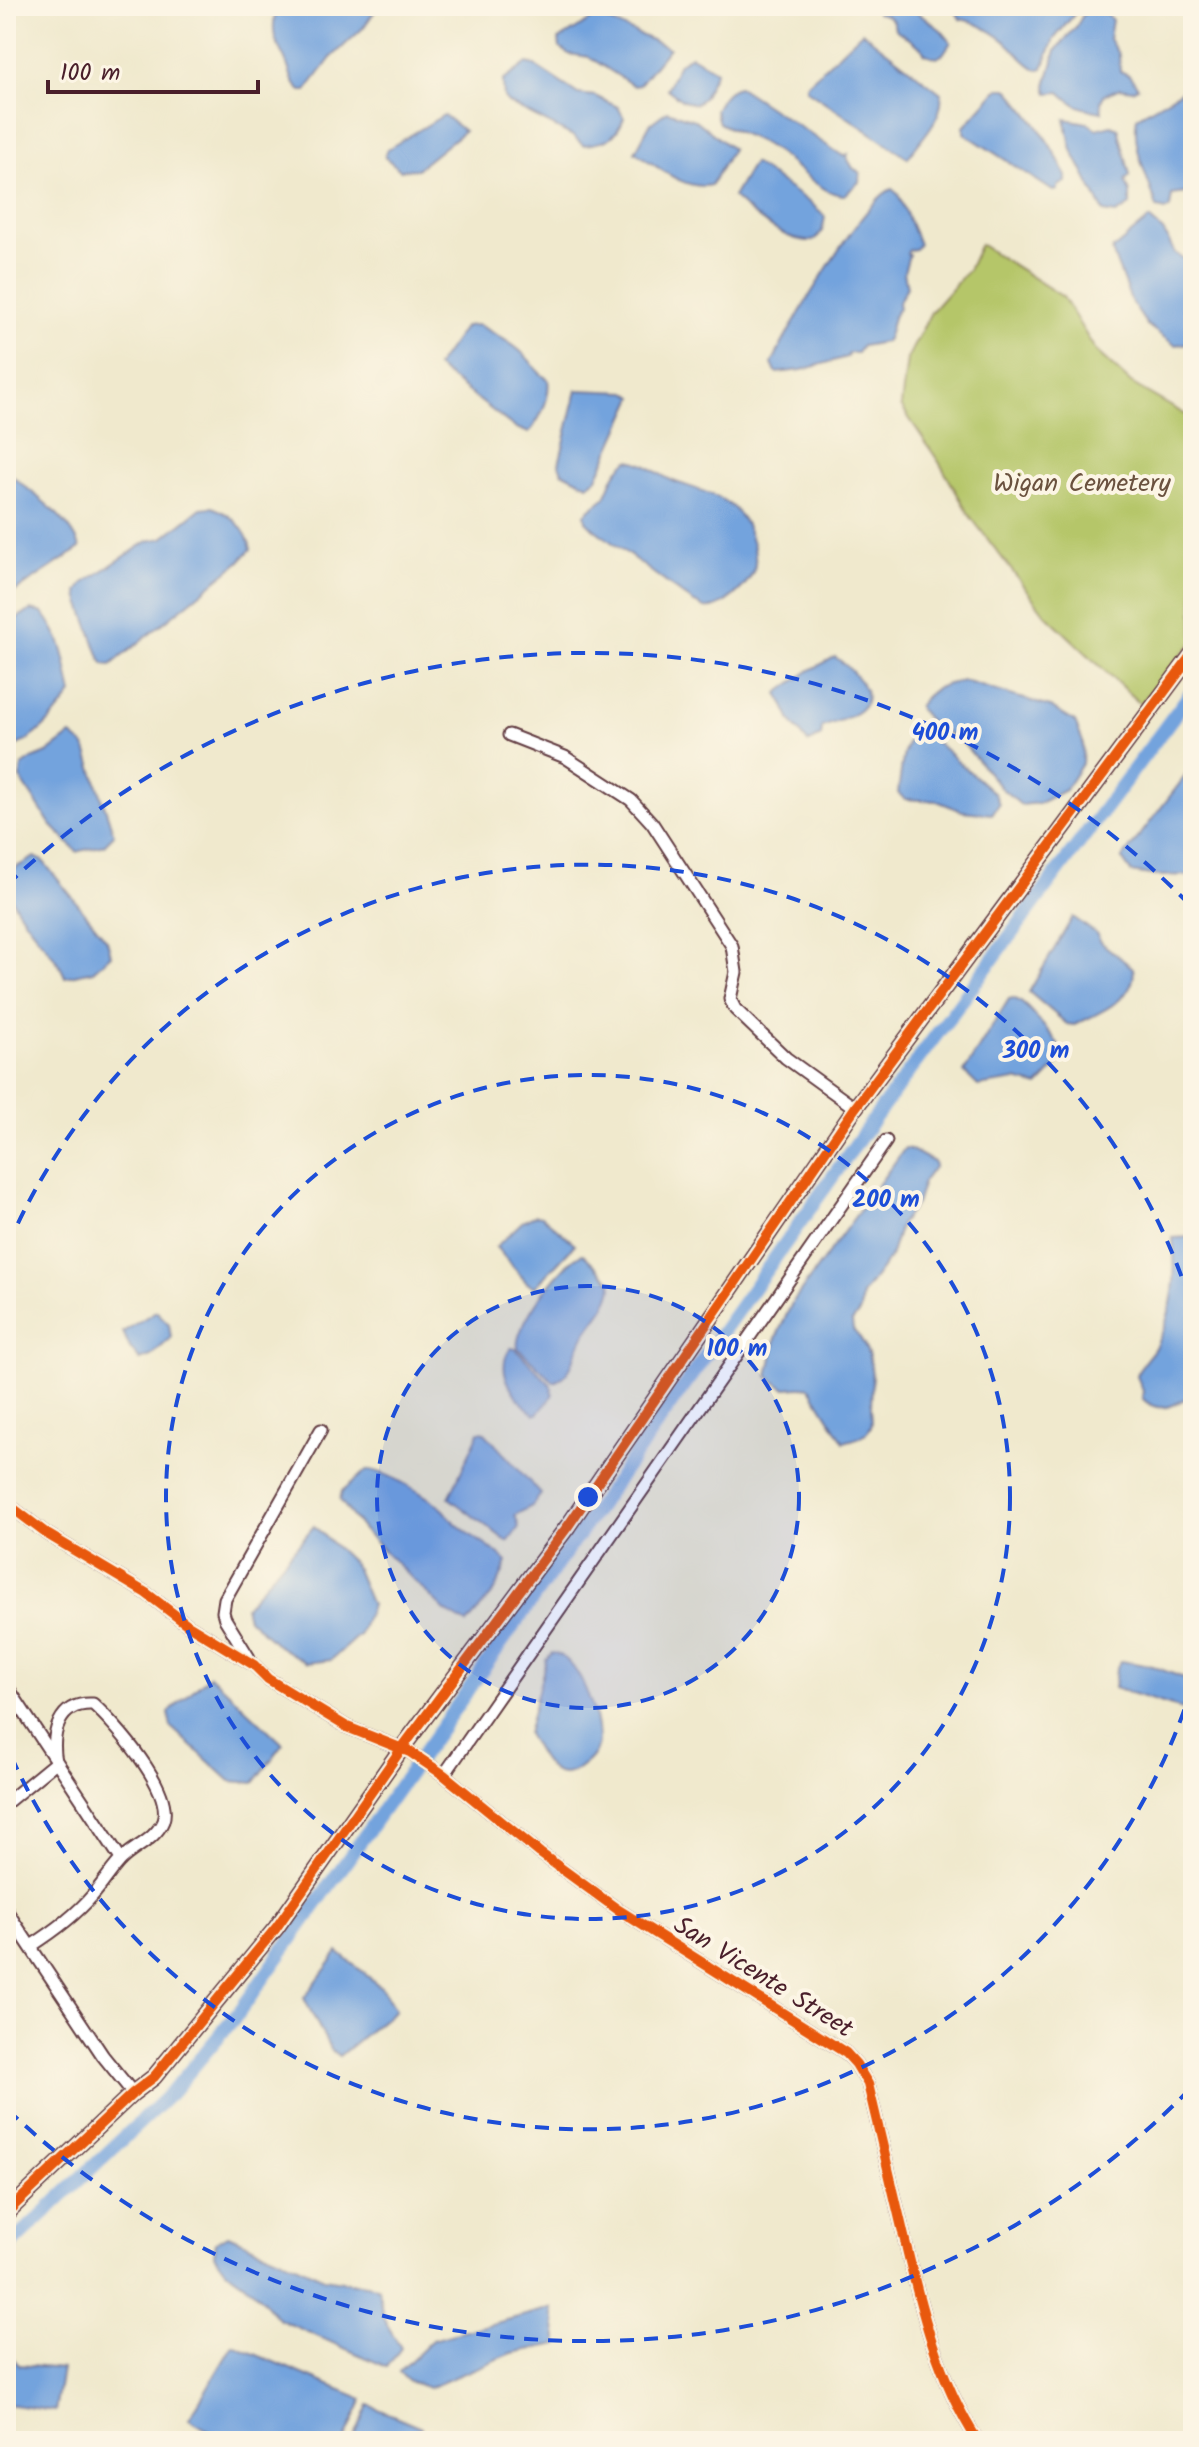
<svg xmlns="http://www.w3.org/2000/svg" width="1199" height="2447" font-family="Kalam,sans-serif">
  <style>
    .green { fill: #b5c669; stroke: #80724a; stroke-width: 2 }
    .water { fill: #73a3dd; stroke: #5e6184; stroke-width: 2 }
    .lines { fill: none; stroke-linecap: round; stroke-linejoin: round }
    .canal { stroke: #73a3dd; stroke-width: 14 }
    .minor-casing { stroke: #633d43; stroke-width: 15 }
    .tertiary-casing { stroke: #633d43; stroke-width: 18 }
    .minor { stroke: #fff; stroke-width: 11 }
    .tertiary { stroke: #fff; stroke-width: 14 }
    .cycleway-casing { stroke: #fcf5e5; stroke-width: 15 }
    .cycleway { stroke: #e8590c; stroke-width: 10 }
    .ring { fill: none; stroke: #1d4ed8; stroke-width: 4; stroke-dasharray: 14 10 }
    .labels { text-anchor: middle; stroke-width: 8; stroke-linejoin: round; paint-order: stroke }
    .park-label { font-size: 26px; fill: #6a513e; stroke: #fcf5e5 }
    .street-label { font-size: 26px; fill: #4a1f2b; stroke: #fcf5e5 }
    .centre { fill: #1d4ed8; stroke: #fcf5e5; stroke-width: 4 }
    .ring-label { font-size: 24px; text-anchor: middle; font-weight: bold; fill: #1d4ed8; stroke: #fcf5e5; stroke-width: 8; stroke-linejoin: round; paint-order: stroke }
  </style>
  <rect width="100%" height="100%" fill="#fcf5e5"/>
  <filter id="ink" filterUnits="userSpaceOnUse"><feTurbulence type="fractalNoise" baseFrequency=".0125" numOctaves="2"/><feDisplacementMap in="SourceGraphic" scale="16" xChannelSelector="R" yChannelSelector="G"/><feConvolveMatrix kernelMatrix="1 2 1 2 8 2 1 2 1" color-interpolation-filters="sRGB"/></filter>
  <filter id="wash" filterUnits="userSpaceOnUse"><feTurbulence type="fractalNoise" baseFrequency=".006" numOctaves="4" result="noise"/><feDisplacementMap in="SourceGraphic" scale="32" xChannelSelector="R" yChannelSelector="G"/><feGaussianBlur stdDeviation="1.8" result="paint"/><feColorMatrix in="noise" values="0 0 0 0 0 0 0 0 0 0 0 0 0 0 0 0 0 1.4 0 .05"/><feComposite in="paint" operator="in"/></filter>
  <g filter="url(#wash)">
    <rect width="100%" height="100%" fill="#f0e9cd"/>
    <polygon class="green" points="980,244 1063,297 1096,351 1131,383 1193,419 1193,642 1140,704 1045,614 970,516 939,462 901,406 907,359 931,312 968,270"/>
    <g class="water">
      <path d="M 286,6 L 372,6 L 375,11 L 363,28 L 331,58 L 306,91 L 301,91 C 293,84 292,79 289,70 C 282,47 270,43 275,15 Z"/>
      <path d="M 876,6 L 909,6 L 941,30 L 951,42 L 943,54 L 937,58 L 925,54 L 922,48 L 895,29 C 893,17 888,15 877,13 Z"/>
      <path d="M 953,6 L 1081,6 L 1054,39 L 1043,68 L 1038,70 C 1026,64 1019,54 1009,45 C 998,34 975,21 960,19 Z"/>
      <path d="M 1087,8 L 1107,14 L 1112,20 L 1109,39 L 1119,55 L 1120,71 L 1129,75 L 1138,87 L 1132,90 L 1120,88 L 1104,95 L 1101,101 L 1102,112 C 1083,109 1074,106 1060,92 L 1048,93 L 1046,86 L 1056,50 L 1076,27 Z"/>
      <polygon points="594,18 603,18 669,48 639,85 634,86 589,57 569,54 560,48 559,40"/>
      <path d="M 862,32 L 941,93 C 945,118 920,139 908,158 L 807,90 L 806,85 Z"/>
      <polygon points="691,56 716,71 703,98 695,104 683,101 667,89 679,63"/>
      <path d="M 527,63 L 534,65 L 578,94 L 595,96 L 618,107 L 624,118 C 615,140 605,143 583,145 L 573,136 L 508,103 L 504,98 L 503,81 Z"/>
      <path d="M 739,87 L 843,156 L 848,154 L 847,158 L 853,168 L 860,173 L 859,182 L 845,195 C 821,196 791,160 771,148 C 755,138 736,132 719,123 L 715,110 C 721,99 726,89 739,87 Z"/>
      <path d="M 999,88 L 1007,88 C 1031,115 1052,143 1066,176 L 1066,182 L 1058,186 L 1058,190 L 1053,191 L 964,133 L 964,127 Z"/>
      <path d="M 1185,89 L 1193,94 L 1193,192 L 1172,195 L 1170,208 L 1166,210 L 1157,208 C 1149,178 1131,149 1137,117 Z"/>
      <path d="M 667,111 L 697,121 L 732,149 L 711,185 C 683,191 658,166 635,152 L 650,124 Z"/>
      <polygon points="444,115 464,131 417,169 400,170 385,157 386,150"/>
      <polygon points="1065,119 1088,123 1096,129 1111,125 1118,128 1130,175 1125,181 1130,192 1130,205 1116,214 1104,212 1072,150"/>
      <path d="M 753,163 L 813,205 L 825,217 L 822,232 L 815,240 C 791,247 750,213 733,197 Z"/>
      <path d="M 892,189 L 898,194 L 919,244 L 915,249 L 909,250 L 907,254 L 909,255 L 904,272 L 907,287 L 898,303 L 899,308 C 889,317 893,331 885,342 L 862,346 L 857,353 L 849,353 L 847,357 L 802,370 L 776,373 L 772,364 C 786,332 864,199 892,189 Z"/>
      <polygon points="1149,219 1163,231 1175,253 1193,265 1193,337 1188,343 1175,345 1147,325 1132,303 1113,254 1112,250"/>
      <path d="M 478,325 C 495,334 517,345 529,360 C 536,368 538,374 548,379 C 551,398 540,419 529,433 L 514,427 L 436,367 L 465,326 Z"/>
      <polygon points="577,390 627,392 634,397 597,478 588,485 562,472 559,464"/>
      <path d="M 629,460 C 646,462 658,475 673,481 C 694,489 725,495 739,514 C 749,526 760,557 753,572 C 747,586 721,611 705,608 C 704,608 696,603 694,603 L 594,529 L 586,521 L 585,514 C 590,508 604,500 605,497 C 613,482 612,472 629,460 Z"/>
      <path d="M 6,471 C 27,489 74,521 80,548 L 8,596 L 6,593 Z"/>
      <path d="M 212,507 C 231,514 247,529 251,549 L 239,562 L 111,665 L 104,664 L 101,660 L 79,599 L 78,592 L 84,583 L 148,541 L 163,538 L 201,508 Z"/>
      <path d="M 31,610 L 43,613 C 66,644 64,658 72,694 C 58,712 32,747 6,747 L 6,628 L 16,618 Z"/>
      <path d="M 835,657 C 845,663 852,671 859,680 C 883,710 845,719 822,727 L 821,736 L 808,743 L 791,721 L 778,693 L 810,670 Z"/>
      <path d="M 964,681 L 1050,707 L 1075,722 L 1083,742 L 1082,764 L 1065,790 L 1040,803 L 1021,805 L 1001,788 L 963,743 L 929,721 L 918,707 C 930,688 943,684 964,681 Z"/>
      <path d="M 918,726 L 995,794 L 999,804 L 992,814 L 962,811 L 937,801 L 905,799 L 898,793 C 902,770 901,743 918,726 Z"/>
      <polygon points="71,735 85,746 114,835 104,845 77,852 51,825 20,778 22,766 34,758 47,753"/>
      <polygon points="1193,766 1193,875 1157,876 1131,872 1122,859"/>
      <path d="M 35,857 L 43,861 L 107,940 L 111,955 L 93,971 L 65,977 C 55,947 0,908 8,872 Z"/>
      <path d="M 1073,917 L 1098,935 L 1099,941 L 1133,968 C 1139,998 1097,1014 1074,1025 L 1067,1024 L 1029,992 Z"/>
      <path d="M 1014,998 C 1026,1004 1033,1014 1042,1024 C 1069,1054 1066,1058 1038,1086 L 1016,1080 L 978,1086 L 964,1072 L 1009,999 Z"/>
      <path d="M 905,1148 L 910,1149 L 934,1162 L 935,1166 L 923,1182 L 916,1204 L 900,1225 L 890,1257 L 862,1295 L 860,1311 L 852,1322 L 853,1330 C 876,1352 872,1379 871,1407 C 871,1413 873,1422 871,1426 C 867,1437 854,1439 844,1442 L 810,1388 C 786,1383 791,1397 768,1376 L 776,1338 L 792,1303 Z"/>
      <polygon points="536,1215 542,1216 575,1244 535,1287 527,1283 496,1247 522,1222"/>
      <path d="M 1193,1237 L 1193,1393 C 1177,1405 1159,1416 1142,1398 L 1143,1391 L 1137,1376 C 1140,1362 1151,1357 1157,1344 C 1174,1310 1177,1276 1173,1238 Z"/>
      <path d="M 583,1254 L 612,1282 C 613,1303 593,1319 584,1336 C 575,1351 573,1375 554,1382 L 518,1348 C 512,1330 563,1259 583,1254 Z"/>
      <polygon points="156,1311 169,1324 171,1338 151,1356 140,1360 130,1348 123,1332"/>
      <path d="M 511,1348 L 516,1349 L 551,1385 L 553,1395 L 538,1414 L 534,1414 C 516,1399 493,1371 511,1348 Z"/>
      <polygon points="483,1431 541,1494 532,1506 515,1515 519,1527 508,1542 449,1498 479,1432"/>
      <path d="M 367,1470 C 384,1469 431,1498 444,1510 C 447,1513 449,1517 452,1520 C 468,1536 490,1545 507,1562 L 495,1591 L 467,1624 L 445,1611 L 363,1530 L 340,1500 L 342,1491 Z"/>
      <polygon points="314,1526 354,1564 371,1605 360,1634 331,1660 307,1663 277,1645 248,1618 245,1607"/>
      <path d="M 552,1653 C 578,1655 599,1716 598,1740 C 598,1750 591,1759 583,1765 C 553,1790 542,1758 527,1734 L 546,1659 Z"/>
      <polygon points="1121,1661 1152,1666 1192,1681 1189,1700 1182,1709 1114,1688 1116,1669"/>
      <polygon points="210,1675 283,1744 254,1783 230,1781 171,1727 168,1713"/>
      <polygon points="338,1952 382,1988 395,2010 339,2056 331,2050 304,1998"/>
      <polygon points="228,2235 324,2278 378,2287 383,2318 401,2348 387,2367 278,2319 254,2291 225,2270 214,2255 216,2242"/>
      <polygon points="552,2308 558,2344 512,2353 429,2388 408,2381 399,2372 432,2340"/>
      <polygon points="233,2345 363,2399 344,2441 226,2441 189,2419"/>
      <polygon points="6,2351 19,2365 62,2369 55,2411 6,2404"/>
      <polygon points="369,2405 421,2427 420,2441 353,2441"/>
    </g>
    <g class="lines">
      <polyline class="canal" points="6,2249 172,2092 240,2011 870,1124 1193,690"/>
    </g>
  </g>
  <g filter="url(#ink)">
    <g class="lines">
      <defs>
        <g id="minor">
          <polyline points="509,735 565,757 631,800 652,823 732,946 736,972 730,999 735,1009 786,1058 855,1108"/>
          <path d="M 6,1503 L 47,1534 L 146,1593 L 188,1625 L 254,1665 L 268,1679 L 347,1727 L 410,1752 L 444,1775 L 540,1853 L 617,1909 L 846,2053 L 856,2064 L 868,2084 C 879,2132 891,2180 902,2228 C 919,2301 936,2377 978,2441"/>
          <polyline points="249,1658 225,1619 223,1612 225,1599 321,1430"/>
          <polyline points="6,1685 121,1859"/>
          <polyline points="444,1775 886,1141"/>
          <polyline points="6,1803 56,1762"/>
          <polyline points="6,1910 103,2056 133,2093"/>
          <path d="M 31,1946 C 53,1932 75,1916 92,1896 C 102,1885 109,1873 119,1862 C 132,1847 155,1841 163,1821 C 174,1790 115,1724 93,1704 C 58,1702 51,1734 56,1762"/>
        </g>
        <polyline id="tertiary" points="6,2213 133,2093 154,2077 276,1928 402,1748 568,1526 855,1108 1193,653"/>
      </defs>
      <use href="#minor" class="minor-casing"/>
      <use href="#tertiary" class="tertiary-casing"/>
      <use href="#minor" class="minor"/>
      <use href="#tertiary" class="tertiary"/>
      <defs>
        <g id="cycleway">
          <path d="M 6,1503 L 47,1534 L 146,1593 L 188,1625 L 254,1665 L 268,1679 L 347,1727 L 410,1752 L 444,1775 L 540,1853 L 617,1909 L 846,2053 L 856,2064 L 868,2084 C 879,2132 891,2180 902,2228 C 919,2301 936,2377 978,2441"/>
          <polyline points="6,2213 133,2093 154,2077 276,1928 402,1748 568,1526 855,1108 1193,653"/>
        </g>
      </defs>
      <use href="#cycleway" class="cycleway-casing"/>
      <use href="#cycleway" class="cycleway"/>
    </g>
  </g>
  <circle cx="588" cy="1497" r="211" fill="#1d4ed8" fill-opacity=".12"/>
  <g class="ring">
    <circle cx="588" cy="1497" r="211"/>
    <circle cx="588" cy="1497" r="422"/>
    <path d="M1192 1687A633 633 0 0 1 8 1749M8 1245A633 633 0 0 1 1192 1307"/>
    <path d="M1190 2089A844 844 0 0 1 7 2109M7 885A844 844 0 0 1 1190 905"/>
  </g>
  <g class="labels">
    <g class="park-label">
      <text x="1082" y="491">Wigan Cemetery</text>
    </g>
    <g class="street-label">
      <text transform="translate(764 1976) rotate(32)" y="9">San Vicente Street</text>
    </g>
  </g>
  <circle cx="588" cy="1497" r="12" class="centre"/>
  <g class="ring-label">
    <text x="945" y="740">400 m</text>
    <text x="1036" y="1058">300 m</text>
    <text x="886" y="1207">200 m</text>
    <text x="737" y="1356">100 m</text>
  </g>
  <rect width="1199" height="2447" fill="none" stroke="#fcf5e5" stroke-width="32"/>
  <path d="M48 80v12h210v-12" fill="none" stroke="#4a1f2b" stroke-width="4"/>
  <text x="60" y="80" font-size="24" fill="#4a1f2b" stroke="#fcf5e5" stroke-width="6" paint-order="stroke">100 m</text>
</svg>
